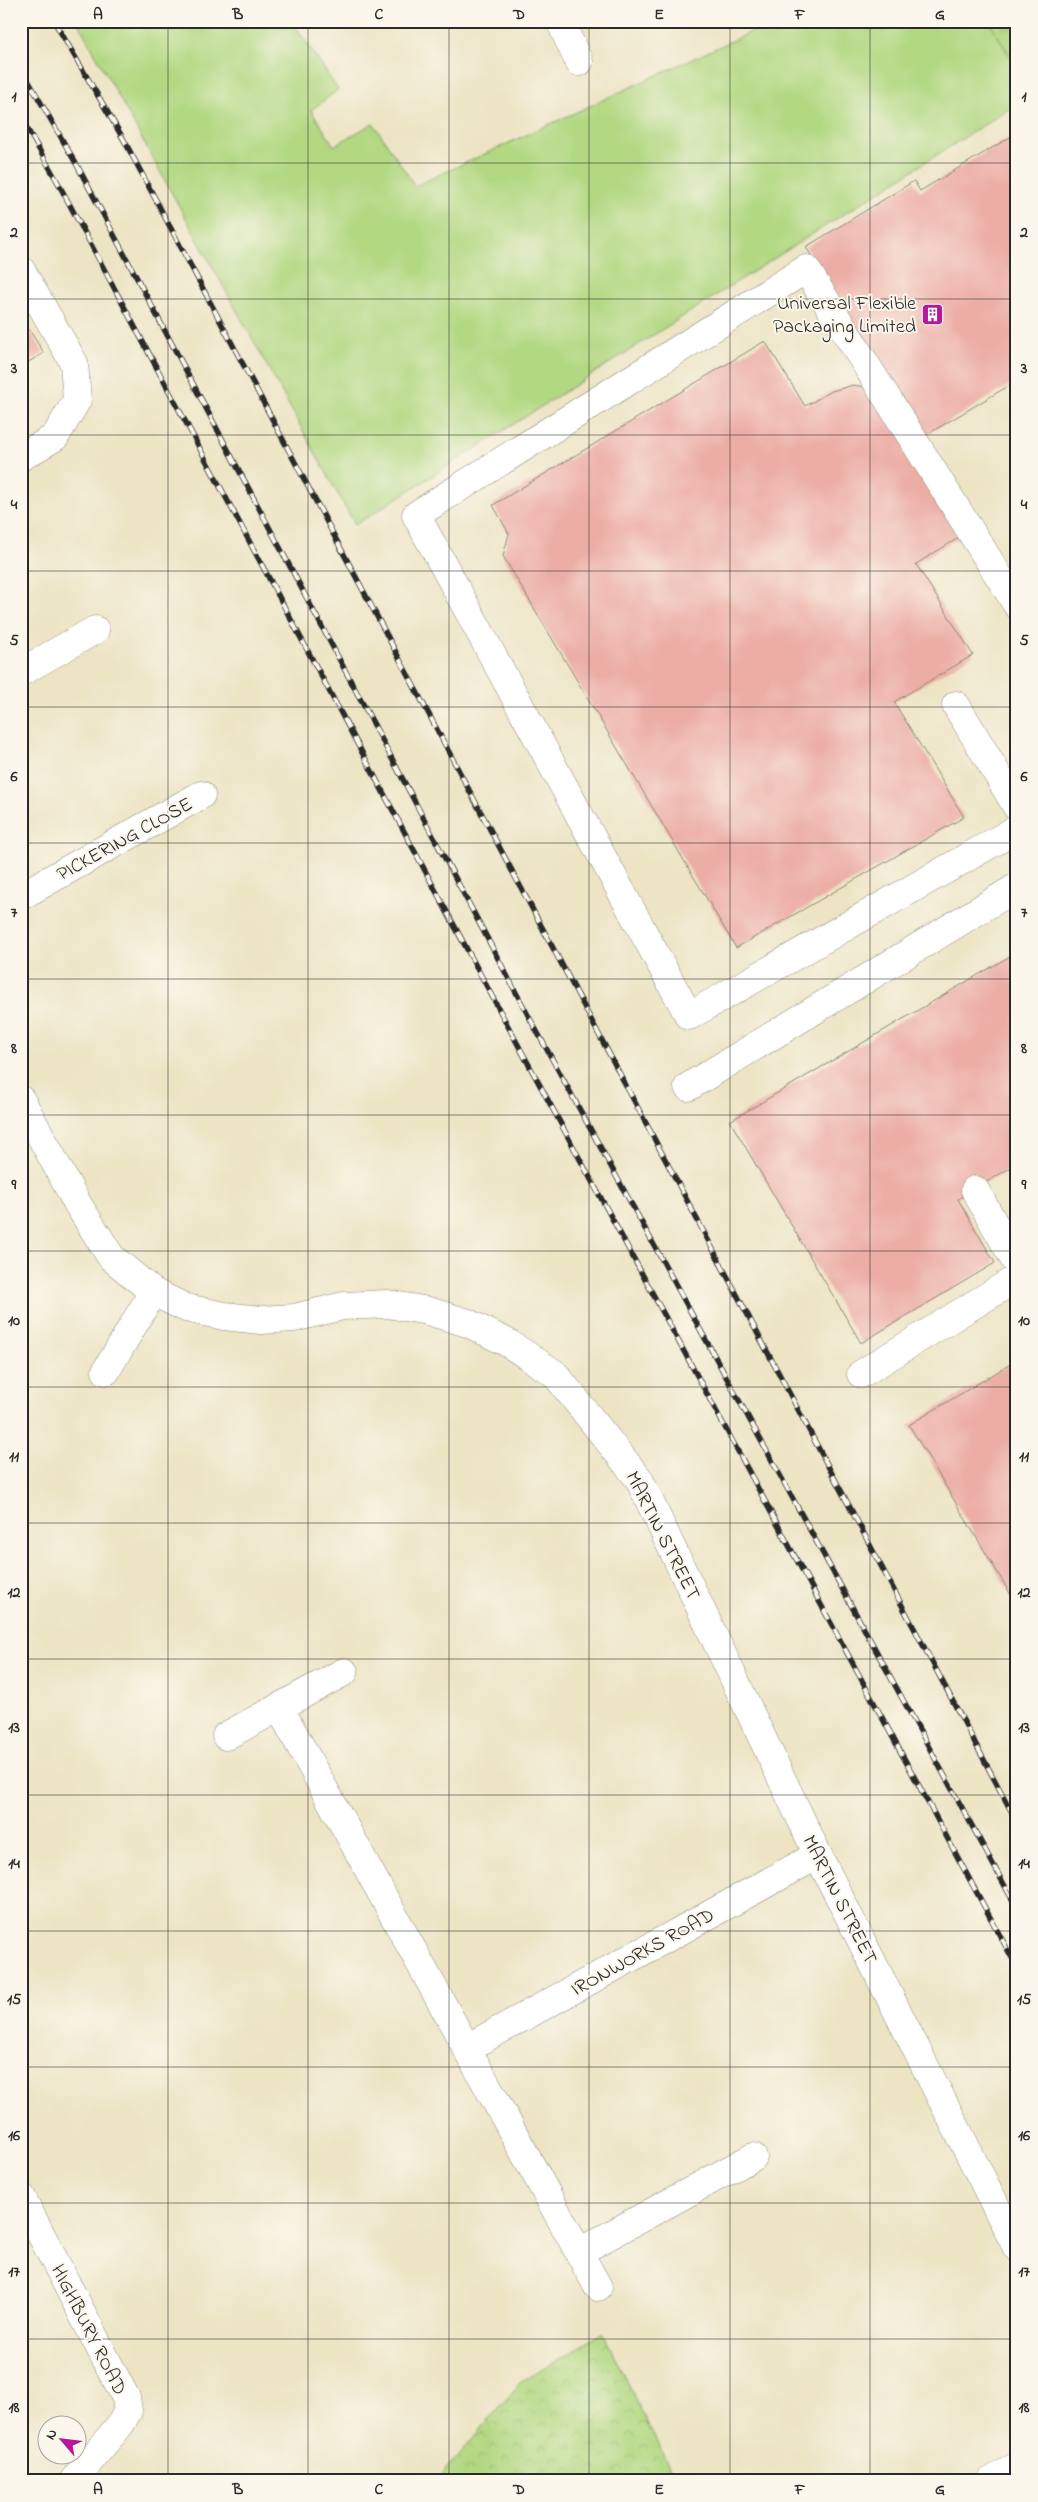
<svg xmlns="http://www.w3.org/2000/svg" width="1038" height="2502" font-family="'Indie Flower',sans-serif">
  <style>
    .grass { fill: #b2d882; stroke: #6e8256 }
    .park { fill: url(#park-crowns); stroke: #6e8256 }
    .building { fill: #ecada5 }
    .lines { fill: none; stroke-linecap: round; stroke-linejoin: round }
    .minor-casing { stroke: #8c8878; stroke-width: 29 }
    .minor { stroke: #fff; stroke-width: 28 }
    .rail-casing { stroke: #2b2b2b; stroke-width: 5.5 }
    .rail { stroke: #fbf7ec; stroke-width: 4; stroke-dasharray: 11; stroke-linecap: butt }
    .grid { fill: none; stroke: #2b2b2b; stroke-width: 1; stroke-opacity: 0.55 }
    .labels { text-anchor: middle; stroke-width: 4; stroke-linejoin: round; paint-order: stroke }
    .poi-label { font-size: 20px; fill: #2b2b2b; stroke: #fbf7ec; text-anchor: end }
    .street-label { font-size: 20px; fill: #2b2b2b; stroke: #fbf7ec }
    .neatline { fill: none; stroke: #2b2b2b; stroke-width: 2 }
    .grid-label { font-size: 16px; text-anchor: middle; font-weight: bold; fill: #2b2b2b }
  </style>
  <defs>
    <pattern id="park-crowns" width="20" height="18" patternUnits="userSpaceOnUse" patternTransform="scale(1.25)"><rect width="20" height="18" fill="#b2d882"/><path d="M2 6a3 3 0 1 1 6 0M12 15a3 3 0 1 1 6 0" fill="none" stroke="#99ba70"/></pattern>
  </defs>
  <rect width="100%" height="100%" fill="#fbf7ec"/>
  <filter id="ink" filterUnits="userSpaceOnUse"><feTurbulence type="fractalNoise" baseFrequency=".02" numOctaves="2"/><feDisplacementMap in="SourceGraphic" scale="10" xChannelSelector="R" yChannelSelector="G"/><feConvolveMatrix kernelMatrix="1 2 1 2 8 2 1 2 1" color-interpolation-filters="sRGB"/></filter>
  <filter id="wash" filterUnits="userSpaceOnUse"><feTurbulence type="fractalNoise" baseFrequency=".0096" numOctaves="4" result="noise"/><feDisplacementMap in="SourceGraphic" scale="20" xChannelSelector="R" yChannelSelector="G"/><feGaussianBlur stdDeviation="1.12" result="paint"/><feColorMatrix in="noise" values="0 0 0 0 0 0 0 0 0 0 0 0 0 0 0 0 0 1.4 0 .05"/><feComposite in="paint" operator="in"/></filter>
  <g filter="url(#wash)">
    <rect width="100%" height="100%" fill="#ede4c4"/>
    <polygon class="grass" points="77,21 292,21 338,90 311,110 334,146 373,123 415,186 775,21 989,21 1017,68 1017,104 355,525"/>
    <g class="park">
      <polygon points="989,21 1017,21 1017,68"/>
      <polygon points="603,2333 676,2481 437,2481 521,2382"/>
    </g>
    <g id="blocks">
      <g class="building">
        <polygon points="1017,133 1017,385 1015,382 921,438 806,247 914,181 920,191"/>
        <polygon points="21,317 44,353 21,366"/>
        <polygon points="765,341 805,406 832,391 853,385 876,389 965,534 916,564 973,655 894,702 964,817 736,948 503,556 509,534 493,505"/>
        <polygon points="1017,952 1017,1164 958,1199 995,1263 861,1343 730,1121"/>
        <polygon points="1017,1360 1017,1605 909,1425"/>
      </g>
    </g>
  </g>
  <g filter="url(#ink)">
    <use href="#blocks" fill-opacity="0" stroke="#8c8878" stroke-width="1"/>
    <g class="lines">
      <defs>
        <g id="minor">
          <polyline points="560,21 579,62"/>
          <polyline points="21,270 74,363 77,400 55,437 21,457"/>
          <polyline points="1017,605 806,269 416,515 689,1016 1017,829"/>
          <polyline points="21,672 95,630"/>
          <polyline points="956,705 1017,807"/>
          <polyline points="21,896 201,795"/>
          <polyline points="688,1087 1017,887"/>
          <polyline points="21,1100 77,1203 111,1257 153,1292 186,1308 224,1316 261,1320 294,1318 343,1306 388,1304 428,1311 468,1323 508,1343 555,1374 639,1479 818,1855 1017,2248"/>
          <polyline points="975,1190 1017,1264"/>
          <polyline points="106,1371 153,1292"/>
          <polyline points="861,1374 1017,1278"/>
          <polyline points="279,1707 598,2287"/>
          <polyline points="226,1736 344,1672"/>
          <polyline points="467,2048 818,1855"/>
          <polyline points="21,2196 126,2398 128,2411 120,2425 73,2481"/>
          <polyline points="579,2252 753,2157"/>
          <polyline points="991,2481 1017,2466"/>
        </g>
      </defs>
      <use href="#minor" class="minor-casing"/>
      <use href="#minor" class="minor"/>
      <defs>
        <g id="rail">
          <polyline points="54,21 124,140 1017,1822"/>
          <polyline points="21,68 78,167 528,1015 1017,1908"/>
          <polyline points="21,118 56,179 509,1028 1017,1967"/>
        </g>
      </defs>
      <use href="#rail" class="rail-casing"/>
      <use href="#rail" class="rail"/>
    </g>
  </g>
  <path class="grid" d="M 168,21 L 168,2481M 308,21 L 308,2481M 449,21 L 449,2481M 589,21 L 589,2481M 730,21 L 730,2481M 870,21 L 870,2481M 21,163 L 1017,163M 21,299 L 1017,299M 21,435 L 1017,435M 21,571 L 1017,571M 21,707 L 1017,707M 21,843 L 1017,843M 21,979 L 1017,979M 21,1115 L 1017,1115M 21,1251 L 1017,1251M 21,1387 L 1017,1387M 21,1523 L 1017,1523M 21,1659 L 1017,1659M 21,1795 L 1017,1795M 21,1931 L 1017,1931M 21,2067 L 1017,2067M 21,2203 L 1017,2203M 21,2339 L 1017,2339"/>
  <defs>
    <symbol id="building-square" viewBox="-11 -11 22 22"><rect x="-9" y="-9" width="18" height="18" rx="4" fill="#b5179e" stroke="#fbf7ec"/><path d="M-4-6H4V6H1V3H-1V6H-4ZM-2.5-4.3h1.7v1.8h-1.7ZM.8-4.3h1.7v1.8H.8ZM-2.5-1h1.7V.8h-1.7ZM.8-1h1.7V.8H.8Z" fill="#fff"/></symbol>
  </defs>
  <g fill-rule="evenodd">
    <use href="#building-square" x="920" y="302" width="25" height="25"/>
  </g>
  <g class="labels">
    <g class="poi-label">
      <text x="916" y="309">Universal Flexible<tspan x="916" dy="23">Packaging Limited</tspan></text>
    </g>
    <g class="street-label">
      <text transform="translate(124 838) rotate(-29)" y="7">PICKERING CLOSE</text>
      <text transform="translate(664 1535) rotate(63)" y="7">MARTIN STREET</text>
      <text transform="translate(841 1899) rotate(63)" y="7">MARTIN STREET</text>
      <text transform="translate(642 1951) rotate(-29)" y="7">IRONWORKS ROAD</text>
      <text transform="translate(90 2329) rotate(63)" y="7">HIGHBURY ROAD</text>
    </g>
  </g>
  <rect width="1038" height="2502" fill="none" stroke="#fbf7ec" stroke-width="55"/>
  <g transform="translate(62 2440) rotate(298)"><circle r="24" fill="#fbf7ec" stroke="#a8a59f"/>
  <path d="M0-4L9 19L0 12L-9 19Z" fill="#b5179e"/>
  <text y="-8" font-size="14" font-weight="bold" text-anchor="middle" fill="#2b2b2b">N</text>
  </g>
  <rect x="28" y="28" width="982" height="2446" class="neatline"/>
  <g class="grid-label">
    <text x="98" y="19">A</text>
    <text x="238" y="19">B</text>
    <text x="379" y="19">C</text>
    <text x="519" y="19">D</text>
    <text x="659" y="19">E</text>
    <text x="800" y="19">F</text>
    <text x="940" y="19">G</text>
    <text x="14" y="101">1</text>
    <text x="1024" y="101">1</text>
    <text x="14" y="237">2</text>
    <text x="1024" y="237">2</text>
    <text x="14" y="373">3</text>
    <text x="1024" y="373">3</text>
    <text x="14" y="509">4</text>
    <text x="1024" y="509">4</text>
    <text x="14" y="645">5</text>
    <text x="1024" y="645">5</text>
    <text x="14" y="781">6</text>
    <text x="1024" y="781">6</text>
    <text x="14" y="917">7</text>
    <text x="1024" y="917">7</text>
    <text x="14" y="1053">8</text>
    <text x="1024" y="1053">8</text>
    <text x="14" y="1189">9</text>
    <text x="1024" y="1189">9</text>
    <text x="14" y="1325">10</text>
    <text x="1024" y="1325">10</text>
    <text x="14" y="1461">11</text>
    <text x="1024" y="1461">11</text>
    <text x="14" y="1597">12</text>
    <text x="1024" y="1597">12</text>
    <text x="14" y="1732">13</text>
    <text x="1024" y="1732">13</text>
    <text x="14" y="1868">14</text>
    <text x="1024" y="1868">14</text>
    <text x="14" y="2004">15</text>
    <text x="1024" y="2004">15</text>
    <text x="14" y="2140">16</text>
    <text x="1024" y="2140">16</text>
    <text x="14" y="2276">17</text>
    <text x="1024" y="2276">17</text>
    <text x="14" y="2412">18</text>
    <text x="1024" y="2412">18</text>
    <text x="98" y="2494">A</text>
    <text x="238" y="2494">B</text>
    <text x="379" y="2494">C</text>
    <text x="519" y="2494">D</text>
    <text x="659" y="2494">E</text>
    <text x="800" y="2494">F</text>
    <text x="940" y="2494">G</text>
  </g>
</svg>
